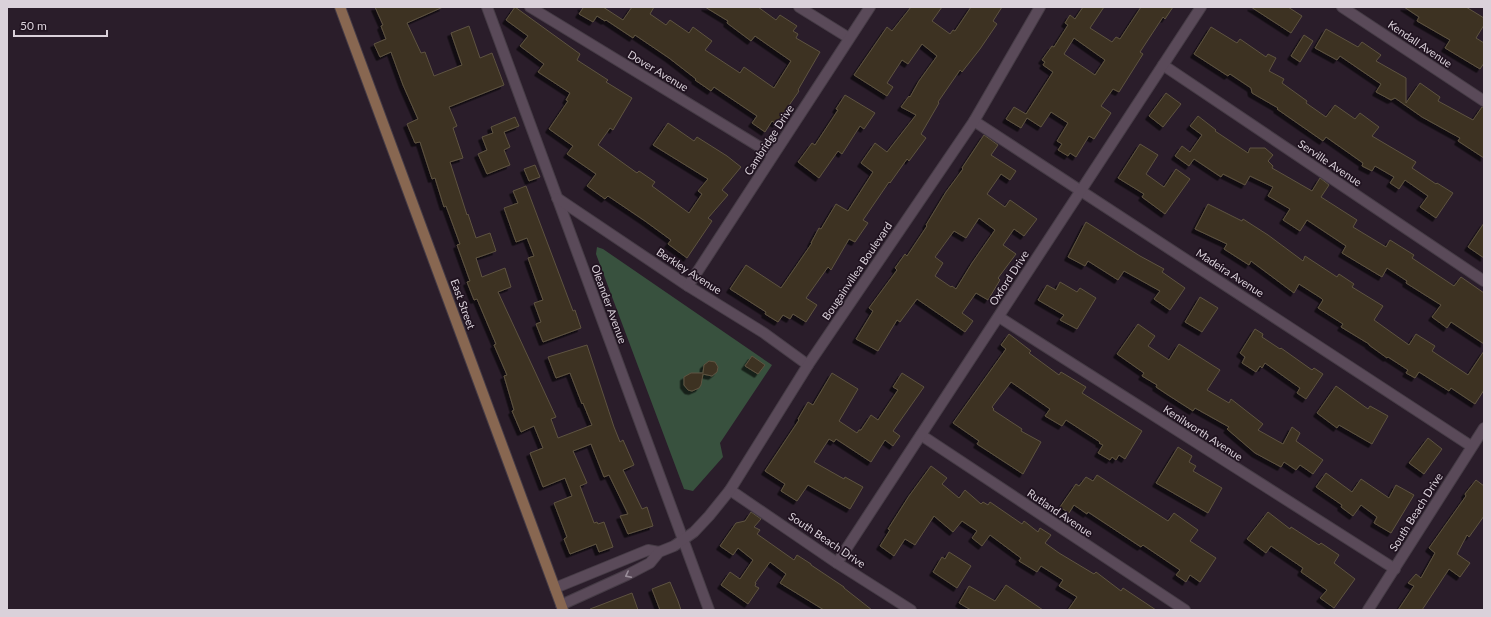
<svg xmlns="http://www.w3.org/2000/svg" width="1491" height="617" font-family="Lato,sans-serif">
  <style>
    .green { fill: #38513e }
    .building { fill: #3c3221; stroke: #5e5341; fill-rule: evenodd; filter: url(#shadow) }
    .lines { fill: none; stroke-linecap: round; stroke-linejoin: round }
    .minor-casing { stroke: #463c46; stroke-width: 12 }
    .secondary-casing { stroke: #463c46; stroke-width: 12 }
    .minor { stroke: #5a4a59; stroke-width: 10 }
    .secondary { stroke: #886751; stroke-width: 10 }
    .oneway { stroke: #9a8e9a }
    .labels { text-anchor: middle; stroke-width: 3.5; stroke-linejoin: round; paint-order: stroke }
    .street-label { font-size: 11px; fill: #dad1da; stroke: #201320 }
  </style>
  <defs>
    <filter id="shadow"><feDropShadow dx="-3.5" dy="3.5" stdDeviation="0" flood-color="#0009"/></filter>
  </defs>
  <rect width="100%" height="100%" fill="#2a1d2a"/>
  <polygon class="green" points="597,247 603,249 772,365 720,443 723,457 693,491 684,489 596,254"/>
  <g class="building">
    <polygon points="375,7 443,7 407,23 421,53 425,52 434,76 462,65 451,33 469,26 480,58 492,53 504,85 449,107 457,126 453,128 463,158 450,162 467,215 468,214 476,238 490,233 496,251 476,258 482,277 505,268 511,287 498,292 556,417 551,419 558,438 592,425 583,403 582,404 570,373 556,378 548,357 587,345 614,427 620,442 623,440 634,465 623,470 642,509 647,507 653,526 628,534 620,516 628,514 609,475 604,477 591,444 573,451 587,483 580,486 594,523 597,522 598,524 604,522 613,547 599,552 596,544 570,554 564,539 567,537 554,503 572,496 565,478 543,487 530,453 543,448 534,426 521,432 512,411 514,410 504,376 507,375 494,345 496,344 477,299 474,300 467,282 470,281 457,245 460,244 446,206 444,207 435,178 432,179 420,142 415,143 407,124 418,119 403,85 391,52 380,57 374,44 386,39 381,26 383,25"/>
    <polygon points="515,7 580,54 577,60 608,80 606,82 632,98 613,130 610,128 598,145 637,173 639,171 655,182 652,186 689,213 702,194 698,191 708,179 653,145 668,123 694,141 697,137 727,156 741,167 722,190 728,195 708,218 712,221 687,258 668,244 671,240 645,221 608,196 605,199 587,186 596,174 567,154 573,146 549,129 568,101 566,100 570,93 538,72 544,64 520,46 528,36 506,20"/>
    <polygon points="581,7 603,7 623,20 632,7 654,7 650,14 666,25 670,20 689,33 693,27 712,41 705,50 740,73 744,67 774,88 791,61 755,36 751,41 727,23 728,21 705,7 758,7 776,20 780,15 797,26 793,31 798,34 796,38 820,52 798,90 799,91 776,124 772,121 765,132 752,123 757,116 714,87 711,91 695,80 696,79 669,58 635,35 633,38 606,20 605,21 597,16 593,22 579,14 583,8"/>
    <polygon points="911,7 942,7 932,21 950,34 953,30 955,31 971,7 1002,7 993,21 997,24 980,49 962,72 960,70 938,102 939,103 921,134 926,138 909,161 907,159 890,183 889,182 863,220 868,223 855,242 849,239 831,270 828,267 806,298 817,305 806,322 793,314 790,319 783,315 778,322 765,314 766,312 730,289 746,265 781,288 812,243 811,243 819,228 821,229 836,204 848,211 873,172 861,163 875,143 887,152 916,115 901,107 909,96 910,97 919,81 937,56 922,44 908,64 902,60 887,83 893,87 887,96 854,75 887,27 892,31"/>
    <path d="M 1083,7 L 1104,7 L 1090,28 L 1112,42 L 1116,37 L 1120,39 L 1141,7 L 1173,7 L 1165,19 L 1163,17 L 1140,52 L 1143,54 L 1119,92 L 1113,89 L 1101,106 L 1111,113 L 1094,139 L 1089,136 L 1076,157 L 1070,153 L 1068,156 L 1058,150 L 1062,144 L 1057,141 L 1068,123 L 1051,112 L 1041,127 L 1027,118 L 1021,128 L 1006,119 L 1014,107 L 1026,114 L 1053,72 L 1043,65 L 1045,62 L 1042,60 L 1052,46 L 1054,47 L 1068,25 L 1065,23 L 1070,15 L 1075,19 ZM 1074,38 L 1105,60 L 1095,75 L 1064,54 Z"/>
    <polygon points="1251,7 1288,7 1302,16 1291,33"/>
    <polygon points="1404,7 1466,7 1484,18 1484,25 1476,38 1484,43 1484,63 1480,69 1445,48 1450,40 1417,21 1419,17"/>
    <polygon points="1211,27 1237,43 1240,39 1266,57 1268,54 1276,58 1269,71 1284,79 1282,83 1307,101 1306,103 1326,117 1335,105 1355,119 1360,113 1379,127 1372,136 1416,162 1412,168 1436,184 1437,183 1453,193 1436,218 1420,207 1428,196 1405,180 1399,189 1390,183 1394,177 1375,166 1372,171 1362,166 1363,163 1326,137 1323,141 1277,109 1278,108 1252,93 1251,88 1230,74 1228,76 1194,54"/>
    <polygon points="1326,29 1358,47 1362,42 1381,55 1376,61 1406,78 1406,103 1420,83 1440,97 1438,101 1473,120 1482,107 1484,107 1484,158 1458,141 1460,138 1422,117 1395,98 1391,100 1376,92 1381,84 1340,56 1337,60 1315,48"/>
    <polygon points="1304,35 1313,41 1300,62 1291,56"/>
    <polygon points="1166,93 1181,104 1163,127 1149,116"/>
    <polygon points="845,95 875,113 864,129 860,126 842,154 838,151 819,178 798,162 812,143 815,145 838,110 836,109"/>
    <polygon points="1198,116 1216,130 1215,131 1248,153 1250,148 1265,148 1273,155 1268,161 1273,166 1272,168 1312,191 1320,178 1329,185 1321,197 1357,220 1353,227 1386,247 1390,240 1414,255 1412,258 1454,286 1461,277 1484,293 1484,344 1451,322 1447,328 1432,317 1441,305 1406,283 1407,281 1387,268 1382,277 1342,253 1346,246 1307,220 1300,231 1283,220 1290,209 1268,196 1273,187 1250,176 1245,185 1223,174 1221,177 1194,159 1189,166 1175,156 1182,146 1190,152 1202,135 1190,126"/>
    <polygon points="515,117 519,126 504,132 510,147 504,150 510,165 487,174 478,154 487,150 482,137 493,133 491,127"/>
    <path d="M 984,135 L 998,145 L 991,155 L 1016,171 L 1010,180 L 1001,174 L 987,194 L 1005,207 L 1010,200 L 1037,219 L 1024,236 L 1014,229 L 1003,245 L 1016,254 L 998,278 L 1000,280 L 988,300 L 976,293 L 962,313 L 973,321 L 965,332 L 917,299 L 900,322 L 897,320 L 878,351 L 856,339 L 873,311 L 869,308 L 897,270 L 895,268 L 905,254 L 907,256 L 927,226 L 926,225 L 946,192 L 963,169 L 962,168 ZM 979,218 L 995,230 L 972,263 L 956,289 L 952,286 L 951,287 L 935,276 L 943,263 L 935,257 L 954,231 L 966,238 Z"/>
    <polygon points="1140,144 1158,155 1146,174 1164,187 1176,169 1190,179 1165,214 1142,197 1144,194 1118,178"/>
    <polygon points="535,165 540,177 529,181 524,169"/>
    <polygon points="526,186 573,311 575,310 581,328 543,342 536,324 541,322 534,303 543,300 528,258 534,256 527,238 516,242 504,208 518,203 513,191"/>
    <polygon points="1208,204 1242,221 1243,219 1268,235 1303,261 1305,256 1337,277 1339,274 1354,284 1352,287 1383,306 1374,320 1409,345 1416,334 1435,346 1432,351 1468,375 1484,351 1484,390 1475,404 1451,388 1449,391 1419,372 1415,378 1406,373 1408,370 1388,357 1387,358 1369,345 1369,344 1341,327 1343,324 1318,308 1323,300 1321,298 1299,284 1294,293 1251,261 1249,265 1224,249 1227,244 1195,229"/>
    <polygon points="1086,222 1140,256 1164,269 1162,272 1185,288 1170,310 1154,299 1160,291 1124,271 1118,280 1088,261 1085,266 1068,257"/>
    <polygon points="1484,223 1484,258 1468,247"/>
    <polygon points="1060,282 1077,292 1080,288 1096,298 1077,329 1060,320 1064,315 1038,300 1047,285 1056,290"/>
    <polygon points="1200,297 1218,308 1202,332 1185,322"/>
    <polygon points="1138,324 1155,336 1148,346 1169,360 1179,344 1220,370 1207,390 1229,403 1231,399 1263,424 1258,430 1283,444 1292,427 1300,433 1296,441 1323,460 1313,474 1300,465 1296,470 1284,462 1281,467 1255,453 1227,429 1229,427 1195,408 1193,411 1168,395 1156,387 1157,385 1142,376 1144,373 1117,354"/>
    <polygon points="1255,329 1263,334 1262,337 1280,349 1281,348 1312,370 1314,368 1323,374 1306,399 1297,393 1300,388 1265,363 1262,368 1260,366 1256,372 1242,363 1245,357 1240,353"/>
    <polygon points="1009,334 1031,351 1029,353 1059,375 1061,372 1086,387 1082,393 1142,431 1125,459 1119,455 1116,460 1112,457 1110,460 1098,453 1103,445 1099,443 1100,442 1066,420 1062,426 1045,416 1050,409 1011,382 992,407 994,409 993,410 1022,429 1021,431 1041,442 1023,474 977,444 979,441 953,423 1006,349 1001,345"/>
    <polygon points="752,356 765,365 758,374 745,366"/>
    <polygon points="709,361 715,362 718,367 717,372 712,376 703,374 701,385 699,388 692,391 688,390 684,385 684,377 691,373 703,373 704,365"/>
    <polygon points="832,373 858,389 839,421 857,433 859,430 861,430 871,415 878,420 898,390 893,387 902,373 924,387 893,431 900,436 893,446 885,440 871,462 836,439 834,442 829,439 814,462 844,479 845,477 863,487 850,509 808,485 797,501 781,491 785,484 765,471 799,420 798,419 808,402 813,405"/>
    <polygon points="1336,386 1368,409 1370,406 1388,416 1372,444 1339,425 1337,428 1317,413"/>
    <polygon points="1428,438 1442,449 1424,474 1409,463"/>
    <polygon points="1178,447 1192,456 1189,462 1196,466 1193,471 1222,488 1208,513 1156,483"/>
    <polygon points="931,466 947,478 942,484 959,498 965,490 981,504 983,502 988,505 990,502 1022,524 1024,521 1038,532 1040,528 1051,535 1045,543 1059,553 1094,574 1096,572 1121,591 1123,588 1156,610 1068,610 1077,597 1059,586 1063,580 1041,566 1037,572 1019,561 1021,558 990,535 982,546 972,538 977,531 962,521 953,532 934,516 915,545 905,539 894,556 880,546 890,530 888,529 909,496"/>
    <polygon points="1326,473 1352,492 1361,479 1389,498 1396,485 1414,495 1391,533 1374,523 1377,517 1361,505 1353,516 1341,507 1342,505 1316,487"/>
    <polygon points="1097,475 1168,521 1174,513 1198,530 1190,541 1216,558 1200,582 1190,575 1186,582 1176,575 1180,570 1143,545 1141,547 1088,512 1087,514 1074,505 1069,513 1060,507 1076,484 1079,486 1086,477 1093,481"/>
    <polygon points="1476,480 1484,486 1484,516 1469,537 1467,535 1457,554 1470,563 1460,577 1449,569 1422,610 1398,610 1414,586 1408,583 1416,574 1421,578 1435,553 1429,548 1466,496 1465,494"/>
    <polygon points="751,512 761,519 754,527 760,530 757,534 794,560 797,555 811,564 811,565 844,587 844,588 872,610 824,610 780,583 786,574 770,562 755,583 756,583 755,586 759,588 748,604 721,585 730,572 740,579 753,560 738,548 733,555 720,546 736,523 745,521"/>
    <polygon points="1268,512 1290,529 1291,527 1319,545 1321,543 1339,555 1334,563 1355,579 1334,608 1320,598 1327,590 1301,572 1303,568 1271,546 1266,553 1247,539"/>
    <polygon points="949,552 971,566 957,588 933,572 942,557 945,559"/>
    <polygon points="670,582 678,601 681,610 660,610 652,589"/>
    <polygon points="1006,585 1043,610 971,610 959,603 969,586 995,601"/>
    <polygon points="632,593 638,610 590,610 590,609"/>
  </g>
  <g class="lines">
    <defs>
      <g id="minor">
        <polyline points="487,7 709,610"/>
        <polyline points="530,7 773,155"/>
        <polyline points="799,7 849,38"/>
        <polyline points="1342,7 1484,101"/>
        <polyline points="1163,65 1484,281"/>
        <polyline points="974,121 1471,446"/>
        <polyline points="557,198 688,286 764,333 808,365"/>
        <polyline points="688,286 870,7"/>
        <polyline points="999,317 1395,569"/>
        <polyline points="921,435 1185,610"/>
        <polyline points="730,490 837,563 911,610"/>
        <polyline points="837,563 1201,7"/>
        <polyline points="555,588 648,550 659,552"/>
        <polyline points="561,605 627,575 650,563 659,552 674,546 694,532 709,516 730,490 808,365 974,121 1040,7"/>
        <polyline points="1368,610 1484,428"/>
      </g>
      <polyline id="secondary" points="340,7 563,610"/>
    </defs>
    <use href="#minor" class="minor-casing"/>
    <use href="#secondary" class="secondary-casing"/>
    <use href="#minor" class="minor"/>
    <use href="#secondary" class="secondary"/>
  </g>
  <defs><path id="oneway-chevron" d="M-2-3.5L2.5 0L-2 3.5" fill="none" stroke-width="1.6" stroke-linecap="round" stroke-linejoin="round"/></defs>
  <use class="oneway" href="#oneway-chevron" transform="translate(628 575) rotate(153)"/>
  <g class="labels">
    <g class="street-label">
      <text transform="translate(1420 44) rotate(34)" y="4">Kendall Avenue</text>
      <text transform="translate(658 71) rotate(31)" y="4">Dover Avenue</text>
      <text transform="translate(769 140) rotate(-57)" y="4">Cambridge Drive</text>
      <text transform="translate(1330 163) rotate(34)" y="4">Serville Avenue</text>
      <text transform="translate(689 271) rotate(33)" y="4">Berkley Avenue</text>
      <text transform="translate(857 271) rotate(-56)" y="4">Bougainvillea Boulevard</text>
      <text transform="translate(1230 273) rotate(33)" y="4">Madeira Avenue</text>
      <text transform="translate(1009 278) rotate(-57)" y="4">Oxford Drive</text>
      <text transform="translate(463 304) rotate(70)" y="4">East Street</text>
      <text transform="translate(609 304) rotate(70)" y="4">Oleander Avenue</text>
      <text transform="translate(1203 433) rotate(33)" y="4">Kenilworth Avenue</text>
      <text transform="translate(1416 512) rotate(-58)" y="4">South Beach Drive</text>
      <text transform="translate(1060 513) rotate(34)" y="4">Rutland Avenue</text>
      <text transform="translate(827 540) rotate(34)" y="4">South Beach Drive</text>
    </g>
  </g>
  <rect width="1491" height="617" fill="none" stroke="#dad1da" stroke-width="16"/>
  <path d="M14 30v6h93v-6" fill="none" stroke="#dad1da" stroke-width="2"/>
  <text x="20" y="30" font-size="12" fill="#dad1da" stroke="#201320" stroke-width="3" paint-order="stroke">50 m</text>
</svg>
